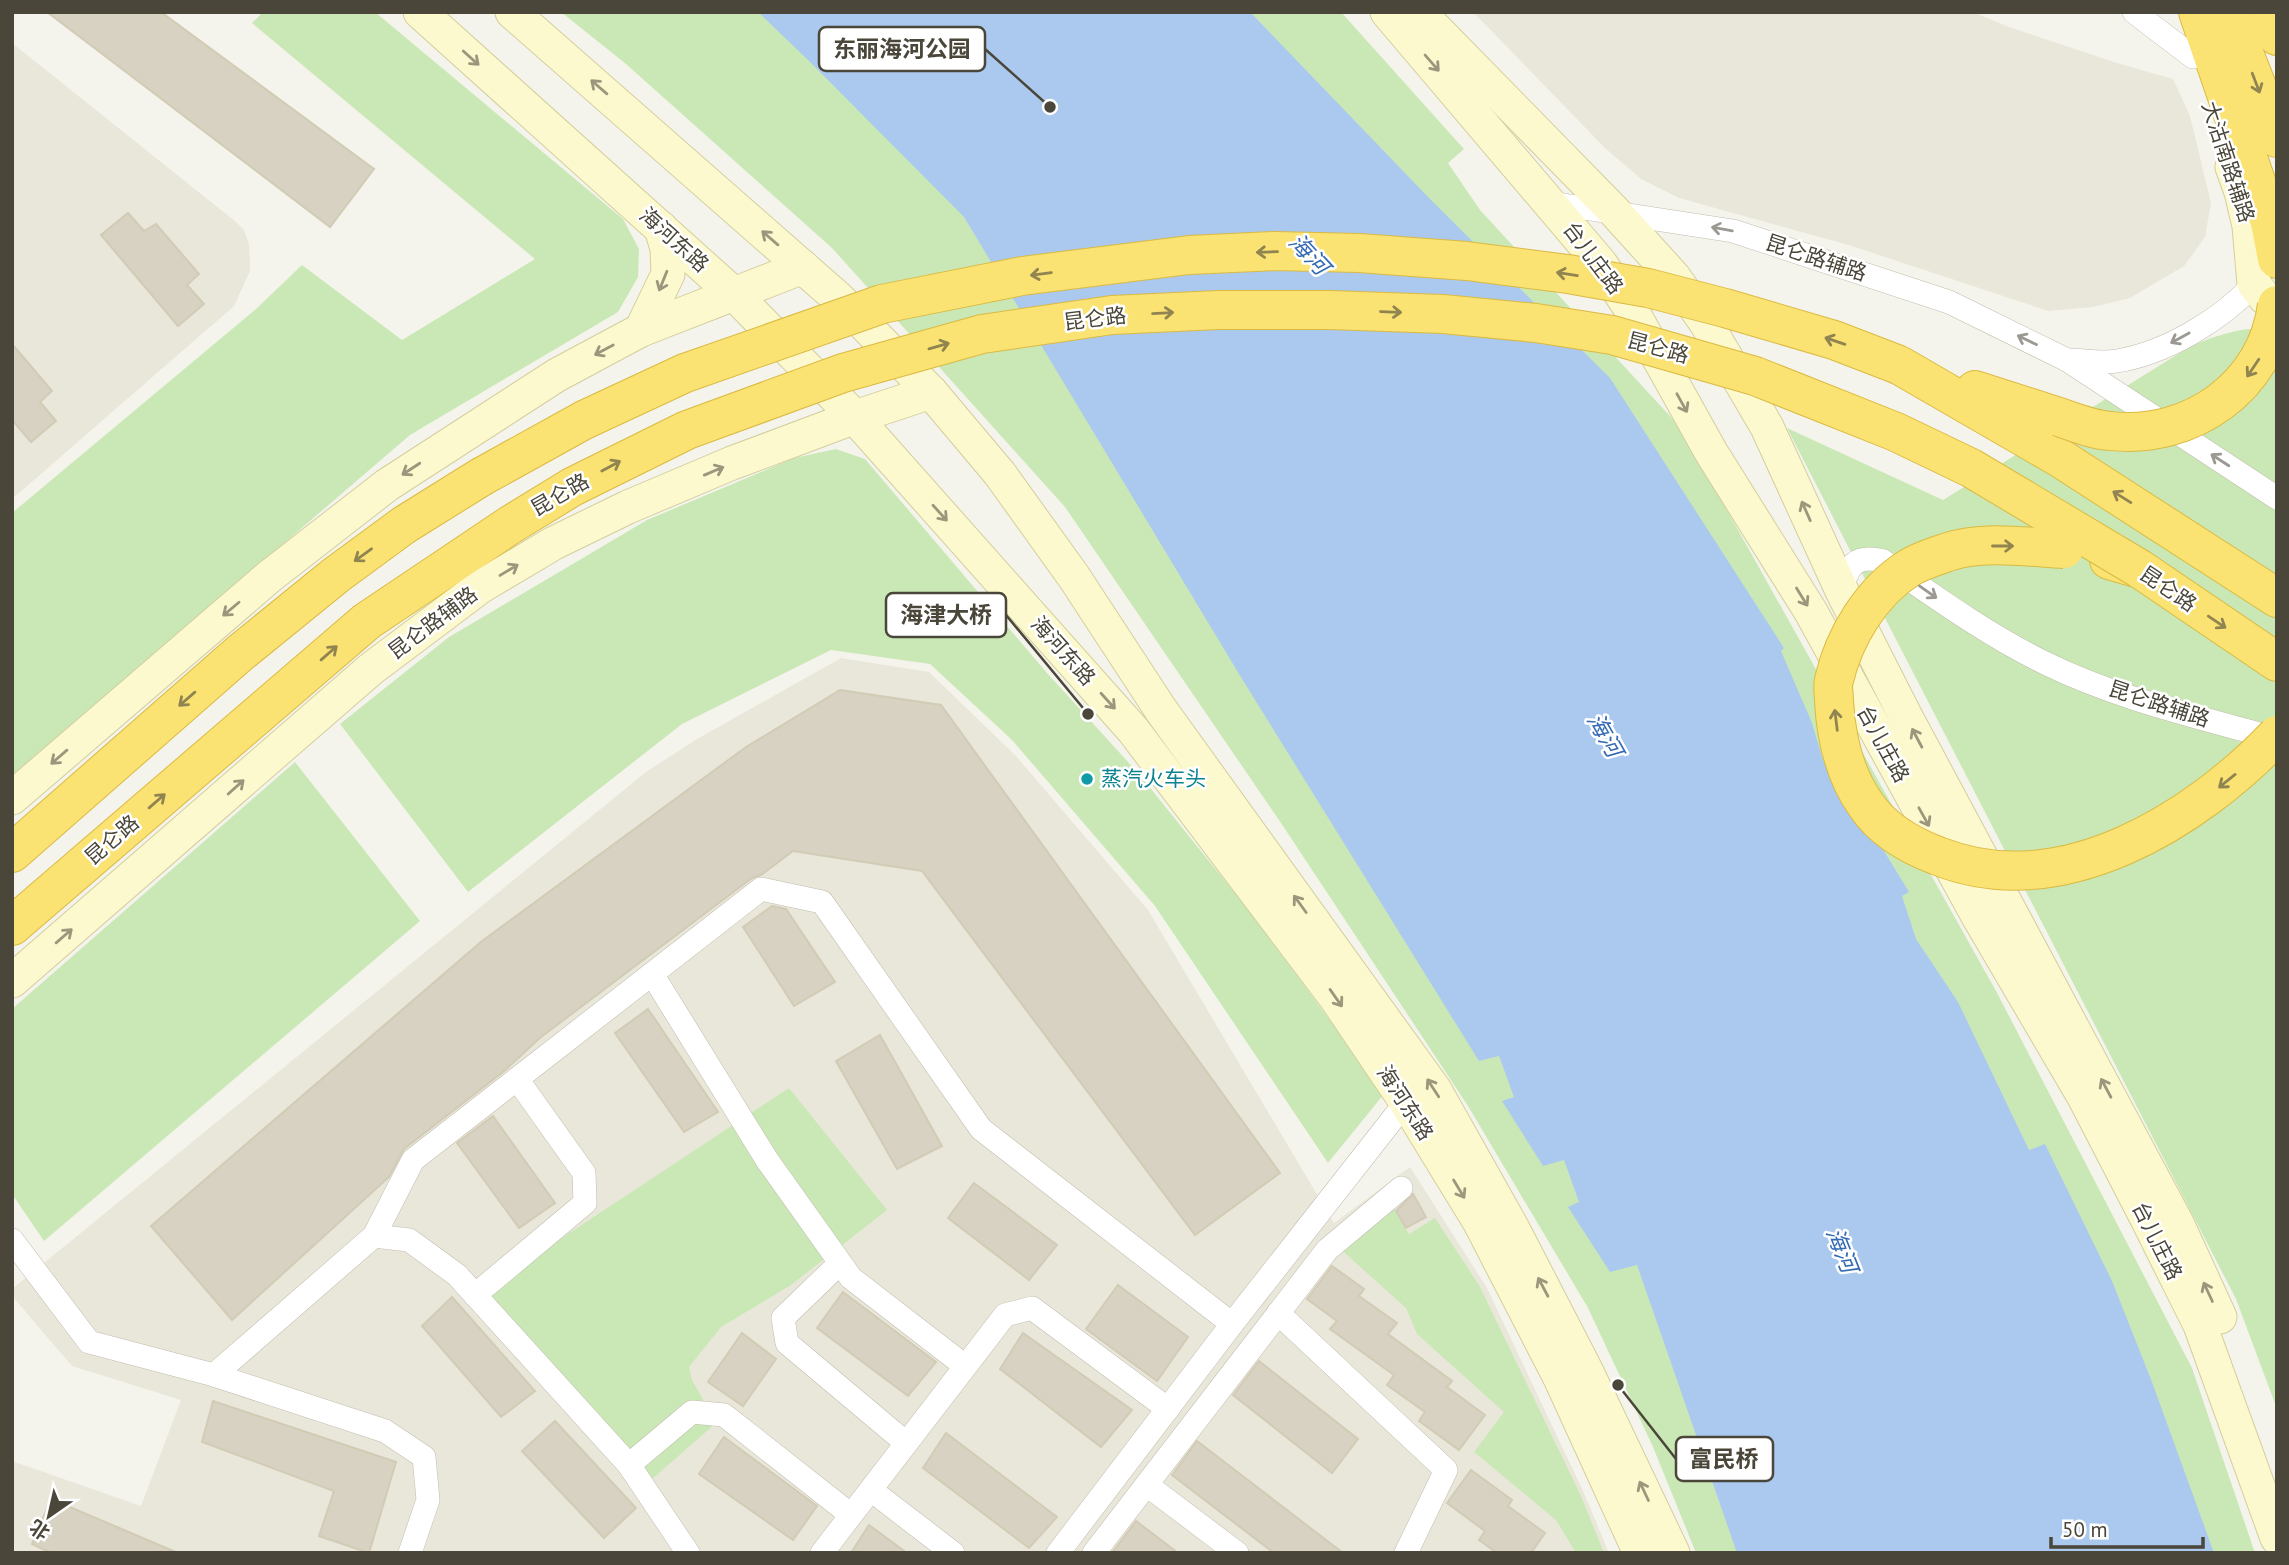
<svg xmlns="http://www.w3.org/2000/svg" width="2289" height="1565" font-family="'PT Sans','Noto Sans SC',sans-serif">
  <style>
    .residential { fill: #e9e7da }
    .green { fill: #cae8b6 }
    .water { fill: #abc9ef }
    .building { fill: #d7d2c1; stroke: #d2cbb5; stroke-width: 2 }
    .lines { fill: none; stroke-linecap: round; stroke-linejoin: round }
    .street-casing { stroke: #c1bdae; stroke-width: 24 }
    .secondary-casing { stroke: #d3ce9d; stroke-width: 35 }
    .highway-casing { stroke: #daba42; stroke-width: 40 }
    .street { stroke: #fff; stroke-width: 23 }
    .secondary { stroke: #fdf9ce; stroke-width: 33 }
    .highway { stroke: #fae273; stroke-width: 38 }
    .highway-bridge-casing { stroke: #daba42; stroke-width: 40; stroke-linecap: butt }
    .highway-bridge { stroke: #fae273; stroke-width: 38 }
    .oneway { stroke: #9b977c }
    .oneway2 { stroke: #908450 }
    .oneway3 { stroke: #9b9992 }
    .culture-dot { fill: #0f9aa8; stroke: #fff; stroke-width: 2.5 }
    .labels { text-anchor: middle; stroke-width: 5; stroke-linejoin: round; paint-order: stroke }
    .street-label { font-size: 21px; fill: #4a4639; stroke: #fff }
    .culture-label { font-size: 21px; fill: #0d838f; stroke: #fff; text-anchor: start }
    .water-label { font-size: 23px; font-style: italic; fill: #346ab4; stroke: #fff }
    .leader { fill: none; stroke: #4a4639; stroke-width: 2.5 }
    .callout-dot { fill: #4a4639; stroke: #fff; stroke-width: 2.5 }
    .callout { fill: #fff; stroke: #4a4639; stroke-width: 2.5 }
    .callout-label { font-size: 23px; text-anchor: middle; font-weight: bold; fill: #4a4639 }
  </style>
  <rect width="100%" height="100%" fill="#f5f4ec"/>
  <g class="residential">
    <polygon points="1473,12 1973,12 2009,27 2117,63 2173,79 2190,116 2211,203 2205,237 2184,266 2130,298 2093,307 2048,311 1852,246 1679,198 1641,179 1605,148"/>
    <polygon points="12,43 236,222 244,230 249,244 250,258 250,271 234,306 12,499"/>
    <polygon points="841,658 929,672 1015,755 1148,910 1334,1223 1410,1167 1487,1288 1584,1493 1609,1553 12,1553 12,1461 141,1506 181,1400 72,1366 12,1296 12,1289 646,772 697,739"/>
  </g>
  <g class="green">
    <polygon points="263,12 375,12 623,219 639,249 638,277 618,312 410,435 12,777 12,513 256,309 302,265 402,340 535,259 252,23"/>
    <polygon points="561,12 1341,12 1464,149 1448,163 1480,210 1681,428 1996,991 2192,1368 2255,1553 1696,1553 1653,1447 1588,1308 1468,1106 1283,826 1065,507 832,248 626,64"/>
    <path d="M 2262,328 L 2277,332 L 2277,1409 L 2236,1299 L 1787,428 L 1943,500 L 2191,346 C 2215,336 2235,329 2262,328 Z"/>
    <polygon points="836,449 865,459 1047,673 1139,774 1254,917 1384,1094 1328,1163 1155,906 1012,740 930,664 831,650 682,724 468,892 340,724 449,637 647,520 794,458"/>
    <polygon points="295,762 420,921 44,1241 12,1194 12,1009"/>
    <polygon points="789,1088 887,1210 791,1285 721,1327 689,1367 692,1380 716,1423 651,1480 483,1290"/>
    <polygon points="1385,1194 1409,1234 1435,1218 1479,1285 1581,1496 1604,1553 1576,1553 1556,1520 1474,1452 1504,1412 1417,1334 1406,1308 1346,1254 1336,1242"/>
  </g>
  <polygon class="water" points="758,12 1250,12 1430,199 1610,378 1784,648 1781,651 1812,723 1823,760 1850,795 1909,892 1902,896 1916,939 1958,1002 2029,1150 2045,1144 2112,1281 2152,1382 2214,1553 1737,1553 1637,1265 1610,1272 1568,1207 1579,1202 1564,1160 1543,1166 1502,1101 1514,1097 1499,1056 1479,1061 1239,674 964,217 808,60"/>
  <g class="building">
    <polygon points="47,12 161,12 374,169 330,227"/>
    <polygon points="128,213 144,231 156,224 199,274 187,285 204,304 178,326 101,235"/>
    <polygon points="12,344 52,391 40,402 56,421 31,442 12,420"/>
    <polygon points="840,690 941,705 1280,1173 1195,1235 922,871 793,851 761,875 752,878 541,1037 503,1072 404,1149 389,1177 232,1320 151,1226 482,941 746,747"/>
    <polygon points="772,906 786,909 835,982 794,1006 743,927"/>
    <polygon points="648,1009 718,1112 684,1132 615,1033"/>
    <polygon points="880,1035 942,1146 897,1169 836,1061"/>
    <polygon points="493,1116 555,1203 519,1228 457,1143"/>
    <polygon points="974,1183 1057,1245 1029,1280 948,1218"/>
    <polygon points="1413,1194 1426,1217 1406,1228 1396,1211"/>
    <polygon points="1332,1266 1364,1289 1359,1296 1397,1323 1388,1334 1452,1381 1447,1387 1485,1415 1459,1450 1419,1421 1425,1412 1387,1385 1394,1375 1330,1329 1337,1321 1307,1299"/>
    <polygon points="1118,1285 1188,1337 1157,1381 1086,1329"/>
    <polygon points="843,1292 936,1362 908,1396 817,1328"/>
    <polygon points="452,1297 535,1391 501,1417 422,1326"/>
    <polygon points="742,1333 776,1359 743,1406 708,1382"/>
    <polygon points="1023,1333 1132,1410 1101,1447 1000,1369"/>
    <polygon points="1259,1361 1358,1439 1332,1473 1233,1395"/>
    <polygon points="213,1401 396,1462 369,1553 319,1536 334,1491 202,1442"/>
    <polygon points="555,1421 636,1508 604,1538 522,1451"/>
    <polygon points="946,1433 1057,1517 1029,1548 923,1468"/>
    <polygon points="724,1437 817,1506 793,1540 699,1474"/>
    <polygon points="1197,1441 1343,1553 1274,1553 1172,1475"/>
    <polygon points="1471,1470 1512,1500 1508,1506 1545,1533 1531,1553 1497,1553 1479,1540 1485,1531 1447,1503"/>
    <polygon points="51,1499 178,1553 51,1553 32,1544"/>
    <polygon points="1136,1521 1178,1553 1112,1553"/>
    <polygon points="869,1525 907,1553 851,1553"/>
  </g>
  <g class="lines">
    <defs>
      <g id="street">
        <polyline points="2134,12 2193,57"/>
        <polyline points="1551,203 1733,231 1949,302 2067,360 2277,498"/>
        <path d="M 2067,360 C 2083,360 2101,364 2117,361 C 2166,353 2221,320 2254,284"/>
        <path d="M 1842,591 C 1847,565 1856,554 1883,561 C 1935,597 1988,635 2045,663 C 2118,699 2199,717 2277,739"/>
        <polyline points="652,974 767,1160 851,1278 965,1366"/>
        <polyline points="374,1236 409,1240 457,1275 629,1465 688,1553"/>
        <polyline points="12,1240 89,1342 214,1375 385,1431 424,1457 428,1500 410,1553"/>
        <polyline points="840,1263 783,1318 787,1343 906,1443"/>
        <polyline points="475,1295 585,1203 584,1173 517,1079"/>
        <polyline points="1278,1313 1446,1470 1406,1553"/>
        <polyline points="214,1375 374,1236 413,1160 761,889 822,902 981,1129 1232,1324"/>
        <polyline points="629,1465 692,1412 724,1415 851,1515"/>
        <polyline points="1147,1485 1237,1553"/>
        <polyline points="871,1490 953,1553"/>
        <polyline points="822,1553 1005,1315 1032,1308 1168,1409"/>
        <polyline points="1058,1553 1232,1324 1406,1102"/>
        <polyline points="1094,1553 1327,1250 1401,1188"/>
      </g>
      <g id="secondary">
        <polyline points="420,12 736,296 851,413 1133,730 1335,997 1406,1102 1479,1221 1560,1378 1640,1553"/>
        <polyline points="512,12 839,299 931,392 1000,474 1074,577 1161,710 1435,1090 1512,1227 1586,1370 1673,1553"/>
        <polyline points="1387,12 1601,264 1634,314 1711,452 1811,612 1979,918 2084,1097 2146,1217 2200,1325 2277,1538"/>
        <polyline points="1419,12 1614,211 1674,277 1706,323 1767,427 1842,591 1905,715 2177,1223 2220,1317"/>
        <polyline points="2232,167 2241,192 2249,226 2254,284 2265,298 2277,305"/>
        <polyline points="641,330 668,274 667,249 661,228"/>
        <polyline points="12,798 270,576 387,485 557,375 641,330 803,267"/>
        <polyline points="12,981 371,669 480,587 554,543 628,507 732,463 855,417 931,392"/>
      </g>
      <g id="highway">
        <polyline points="2198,12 2270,222 2277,259"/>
        <polyline points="2228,12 2277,138"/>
        <polyline points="2267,12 2277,36"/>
        <polyline points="1899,365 2060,458 2277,598"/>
        <polyline points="1975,390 2059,417"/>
        <polyline points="2109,560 2140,569 2277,662"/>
        <polyline points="12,853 240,653 336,575 404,525 481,477"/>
        <polyline points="12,926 367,621 510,525"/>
      </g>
    </defs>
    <use href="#street" class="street-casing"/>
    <use href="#secondary" class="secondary-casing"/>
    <use href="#highway" class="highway-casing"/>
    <use href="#street" class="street"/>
    <use href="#secondary" class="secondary"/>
    <use href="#highway" class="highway"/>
    <defs>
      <g id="highway-bridge">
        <path d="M 2059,417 C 2076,423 2094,430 2111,431 C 2191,440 2267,386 2277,305"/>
        <polyline points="481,477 584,420 685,373 882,304 1022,276 1189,255 1275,251 1359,253 1467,261 1568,274 1648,288 1725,308 1834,340 1899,365"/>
        <polyline points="510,525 572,487 687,430 843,373 982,334 1112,315 1218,310 1330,310 1443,314 1536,323 1612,335 1755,376 1896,432 1971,468 2140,569"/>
        <path d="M 2064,549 C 2028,547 1982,540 1948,552 C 1936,556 1920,561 1909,568 C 1871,592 1844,637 1834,680 C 1832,686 1834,694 1834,701 C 1836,738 1844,774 1866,805 C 1883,830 1911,846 1938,856 C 2061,905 2195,821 2277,735"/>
      </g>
    </defs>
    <use href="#highway-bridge" class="highway-bridge-casing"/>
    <use href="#highway-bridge" class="highway-bridge"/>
  </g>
  <defs><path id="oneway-shaft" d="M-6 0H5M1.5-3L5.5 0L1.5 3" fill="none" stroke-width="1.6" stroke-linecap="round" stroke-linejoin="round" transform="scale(1.75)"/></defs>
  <g class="oneway">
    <use href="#oneway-shaft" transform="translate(471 58) rotate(42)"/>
    <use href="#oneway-shaft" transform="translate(1432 63) rotate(49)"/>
    <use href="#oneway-shaft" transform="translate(599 87) rotate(-139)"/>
    <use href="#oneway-shaft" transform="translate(770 238) rotate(-139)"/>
    <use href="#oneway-shaft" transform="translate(663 281) rotate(112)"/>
    <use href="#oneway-shaft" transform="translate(604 350) rotate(152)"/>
    <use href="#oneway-shaft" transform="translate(1682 403) rotate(61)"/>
    <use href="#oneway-shaft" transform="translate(411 469) rotate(147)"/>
    <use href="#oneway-shaft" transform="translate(714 471) rotate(-23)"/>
    <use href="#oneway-shaft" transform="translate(1806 511) rotate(-114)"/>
    <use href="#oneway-shaft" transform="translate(940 513) rotate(48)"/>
    <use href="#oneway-shaft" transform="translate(509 570) rotate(-31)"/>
    <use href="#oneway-shaft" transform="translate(1802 597) rotate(58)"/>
    <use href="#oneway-shaft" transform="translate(231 609) rotate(140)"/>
    <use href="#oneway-shaft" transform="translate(1108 701) rotate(48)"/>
    <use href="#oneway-shaft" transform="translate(1917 738) rotate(-118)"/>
    <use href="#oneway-shaft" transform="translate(59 757) rotate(139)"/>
    <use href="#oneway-shaft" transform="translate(236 787) rotate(-42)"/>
    <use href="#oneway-shaft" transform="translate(1924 817) rotate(61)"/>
    <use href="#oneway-shaft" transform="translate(1300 904) rotate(-126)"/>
    <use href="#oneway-shaft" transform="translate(64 936) rotate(-41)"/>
    <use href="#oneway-shaft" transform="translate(1336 998) rotate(55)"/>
    <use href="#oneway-shaft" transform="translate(1433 1088) rotate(-123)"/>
    <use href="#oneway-shaft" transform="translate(2106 1088) rotate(-118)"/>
    <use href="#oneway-shaft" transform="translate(1459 1189) rotate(59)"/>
    <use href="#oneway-shaft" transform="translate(1543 1287) rotate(-118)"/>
    <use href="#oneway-shaft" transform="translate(2208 1292) rotate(-115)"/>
    <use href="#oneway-shaft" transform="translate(1644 1491) rotate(-115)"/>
  </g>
  <g class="oneway2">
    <use href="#oneway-shaft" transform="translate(2256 83) rotate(69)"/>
    <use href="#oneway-shaft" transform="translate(1267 252) rotate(178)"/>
    <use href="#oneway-shaft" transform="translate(1041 274) rotate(172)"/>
    <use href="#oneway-shaft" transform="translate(1567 274) rotate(-171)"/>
    <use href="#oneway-shaft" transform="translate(1391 312) rotate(2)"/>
    <use href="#oneway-shaft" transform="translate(1163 313) rotate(-3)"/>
    <use href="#oneway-shaft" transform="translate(1835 341) rotate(-161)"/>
    <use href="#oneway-shaft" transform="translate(939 346) rotate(-16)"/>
    <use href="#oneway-shaft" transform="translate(2253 368) rotate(124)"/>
    <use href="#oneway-shaft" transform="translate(611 466) rotate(-28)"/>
    <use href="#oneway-shaft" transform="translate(2122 497) rotate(-148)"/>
    <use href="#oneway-shaft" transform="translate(2003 546)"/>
    <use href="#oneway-shaft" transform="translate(363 555) rotate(144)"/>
    <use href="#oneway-shaft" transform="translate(2217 622) rotate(34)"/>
    <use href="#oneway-shaft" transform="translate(329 653) rotate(-41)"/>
    <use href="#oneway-shaft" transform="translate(187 699) rotate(139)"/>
    <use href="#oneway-shaft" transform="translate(1836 720) rotate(-97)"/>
    <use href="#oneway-shaft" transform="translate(2227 781) rotate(141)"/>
    <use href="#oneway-shaft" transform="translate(157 801) rotate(-41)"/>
  </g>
  <g class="oneway3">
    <use href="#oneway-shaft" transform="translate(1722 229) rotate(-170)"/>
    <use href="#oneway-shaft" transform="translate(2180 338) rotate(151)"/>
    <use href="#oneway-shaft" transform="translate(2027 340) rotate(-154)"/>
    <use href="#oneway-shaft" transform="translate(2220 460) rotate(-147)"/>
    <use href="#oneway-shaft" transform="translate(1928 592) rotate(35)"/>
  </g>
  <circle class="culture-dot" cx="1087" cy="779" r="7"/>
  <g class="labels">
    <g class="street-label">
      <text transform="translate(2228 162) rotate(72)" y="7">大沽南路辅路</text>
      <text transform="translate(674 240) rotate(42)" y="7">海河东路</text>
      <text transform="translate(1593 258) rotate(53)" y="7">台儿庄路</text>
      <text transform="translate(1816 258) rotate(18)" y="7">昆仑路辅路</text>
      <text transform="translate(1095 319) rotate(-7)" y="7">昆仑路</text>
      <text transform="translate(1658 348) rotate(15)" y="7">昆仑路</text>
      <text transform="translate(560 495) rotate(-30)" y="7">昆仑路</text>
      <text transform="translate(2168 589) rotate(34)" y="7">昆仑路</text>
      <text transform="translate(433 623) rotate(-37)" y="7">昆仑路辅路</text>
      <text transform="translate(1063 651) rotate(48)" y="7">海河东路</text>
      <text transform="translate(2159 704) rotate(18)" y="7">昆仑路辅路</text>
      <text transform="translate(1883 744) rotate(61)" y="7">台儿庄路</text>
      <text transform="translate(112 840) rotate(-41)" y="7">昆仑路</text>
      <text transform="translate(1405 1103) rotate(57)" y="7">海河东路</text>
      <text transform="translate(2157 1241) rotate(63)" y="7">台儿庄路</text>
    </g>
    <g class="culture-label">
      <text x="1101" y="786">蒸汽火车头</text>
    </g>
    <g class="water-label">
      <text transform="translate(1309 254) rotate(47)" y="8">海河</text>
      <text transform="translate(1605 735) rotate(60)" y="8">海河</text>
      <text transform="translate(1842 1250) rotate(68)" y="8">海河</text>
    </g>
  </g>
  <path class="leader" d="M1050 107L985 49M1088 714L1006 615M1618 1385L1676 1459"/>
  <g class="callout-dot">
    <circle cx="1050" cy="107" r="7"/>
    <circle cx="1088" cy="714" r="7"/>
    <circle cx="1618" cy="1385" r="7"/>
  </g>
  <g class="callout">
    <rect x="819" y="27" width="166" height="44" rx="7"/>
    <rect x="886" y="593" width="120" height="44" rx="7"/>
    <rect x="1676" y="1437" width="97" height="44" rx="7"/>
  </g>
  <g class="callout-label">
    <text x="902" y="57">东丽海河公园</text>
    <text x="946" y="623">海津大桥</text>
    <text x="1724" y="1467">富民桥</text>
  </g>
  <rect width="2289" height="1565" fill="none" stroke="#4a4639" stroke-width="28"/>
  <g transform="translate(49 1516) rotate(214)" stroke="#ffffff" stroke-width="5" paint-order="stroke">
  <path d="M0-5L12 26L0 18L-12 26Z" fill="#4a4639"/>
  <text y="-10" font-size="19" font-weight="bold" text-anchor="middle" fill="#4a4639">北</text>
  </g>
  <path d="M2051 1537v10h152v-10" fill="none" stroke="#4a4639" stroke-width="3.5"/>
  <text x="2062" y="1537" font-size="21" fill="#4a4639" stroke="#ffffff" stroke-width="5" paint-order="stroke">50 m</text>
</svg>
